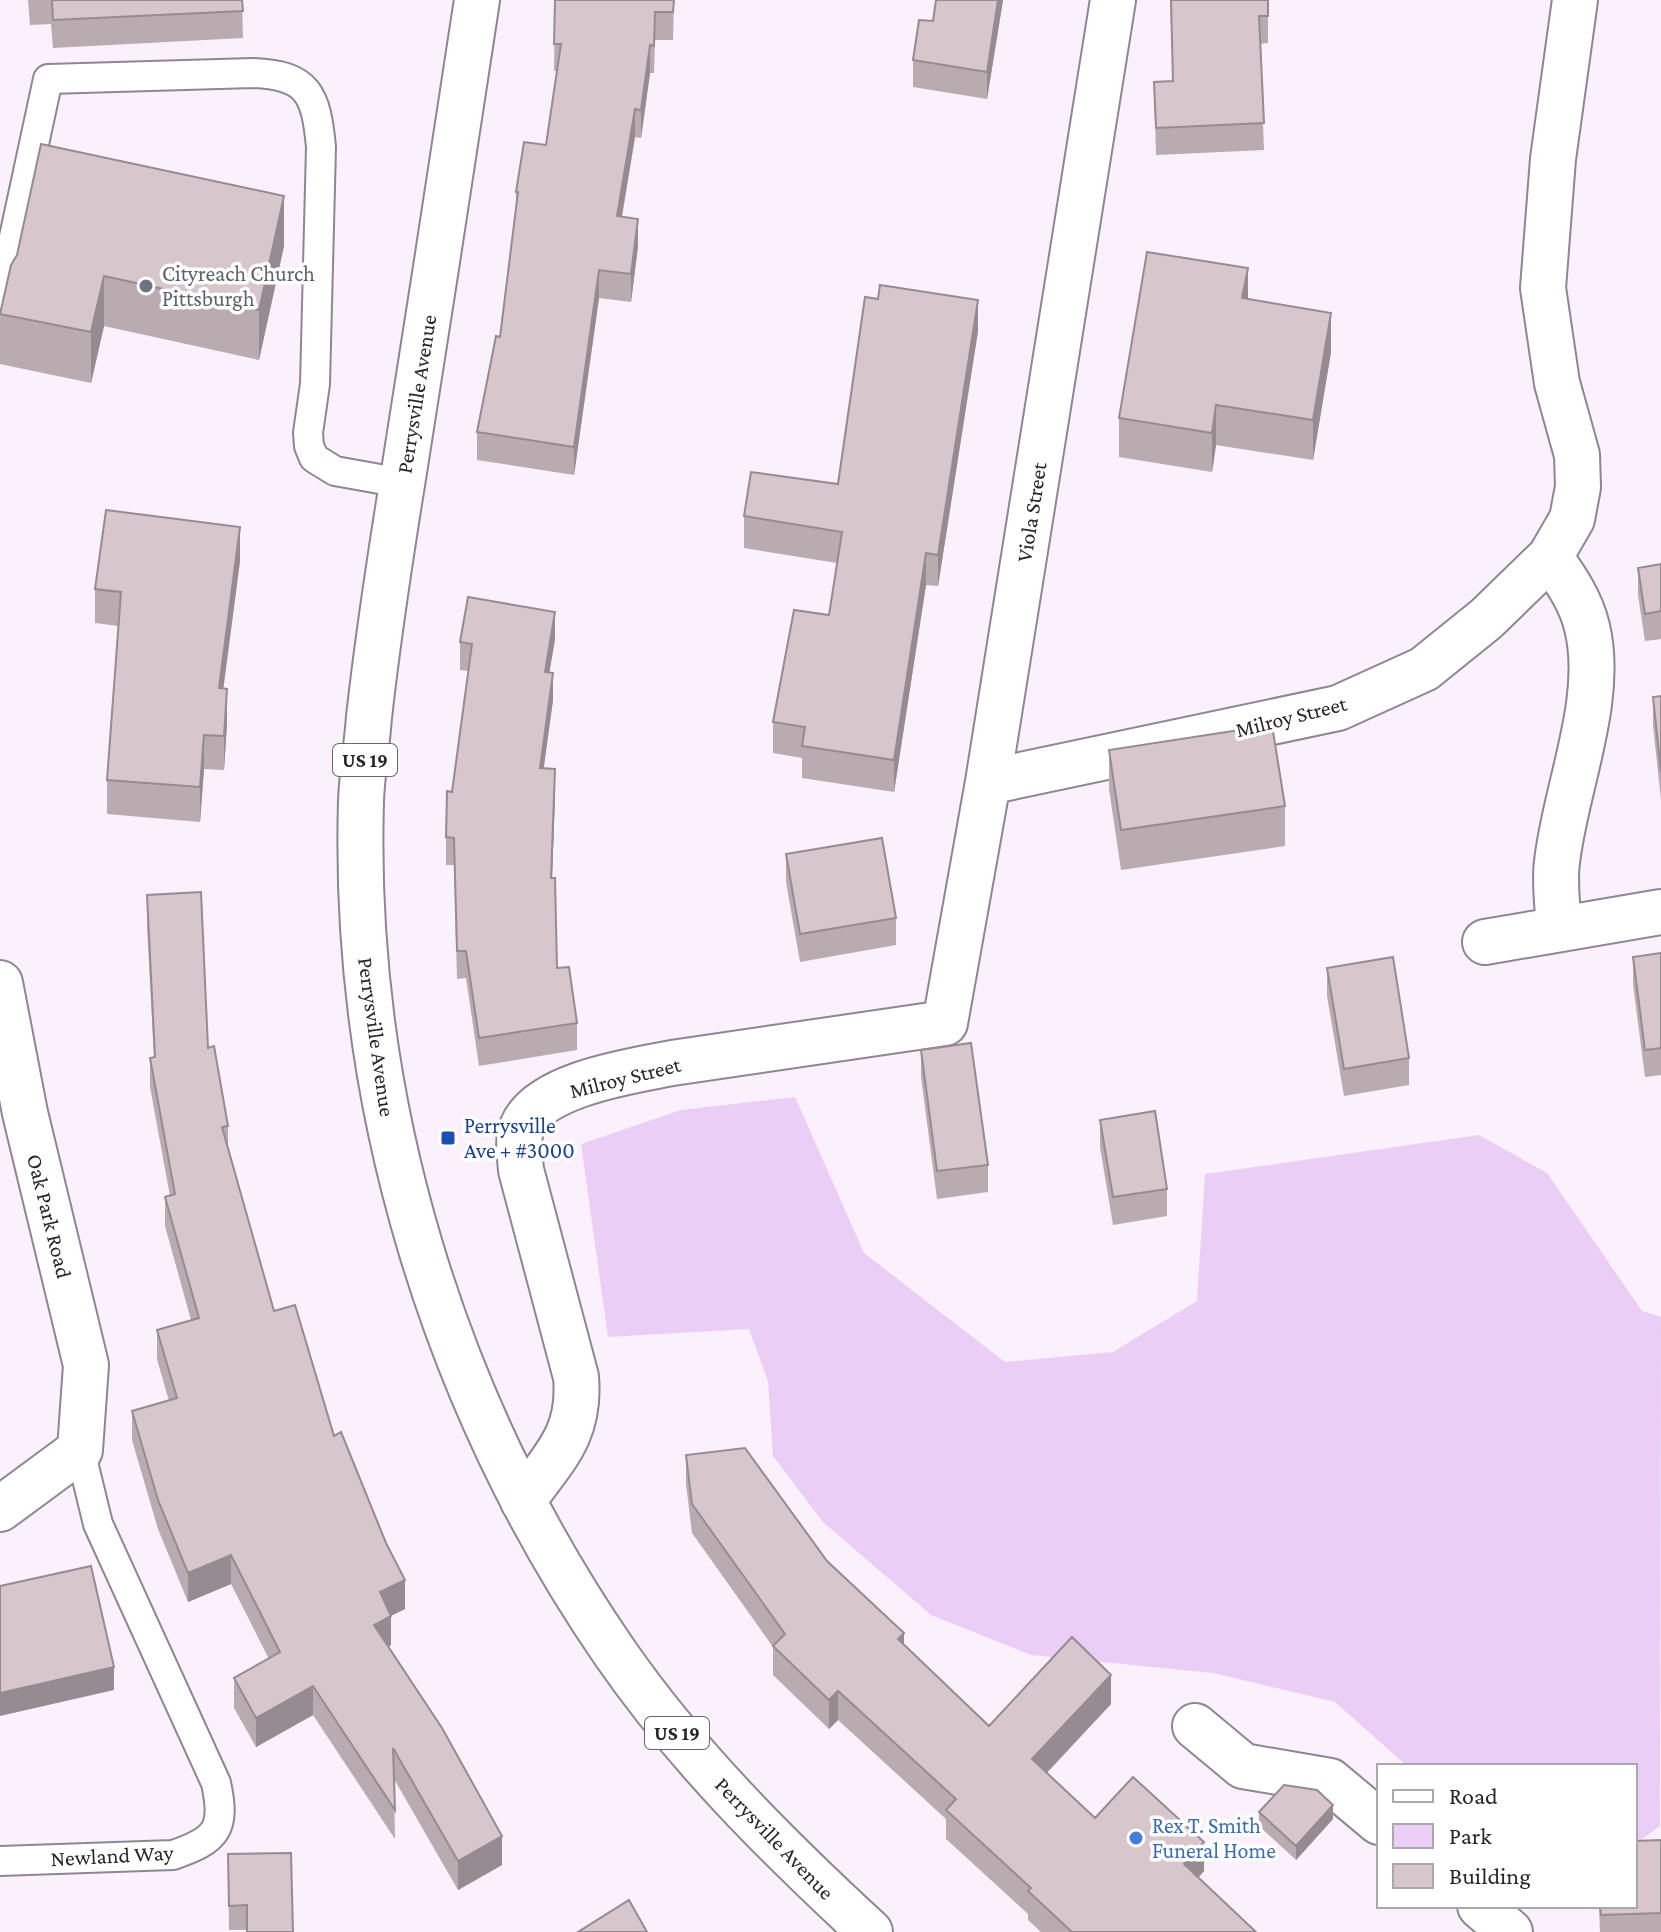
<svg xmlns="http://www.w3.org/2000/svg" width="1661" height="1932" viewBox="0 0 1661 1932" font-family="'Crimson Pro',serif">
	<rect width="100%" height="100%" fill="#faf1fd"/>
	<path fill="#eacef6" d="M 795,1097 L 864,1253 L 1005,1362 L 1113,1352 L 1197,1301 L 1205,1174 L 1479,1135 L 1547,1173 L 1642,1311 L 1661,1317 L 1660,1826 L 1635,1844 L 1635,1766 L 1407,1766 L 1335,1702 L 1213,1673 L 1031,1655 L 931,1615 L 823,1522 L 773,1456 L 768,1381 L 749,1329 L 608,1337 L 581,1144 L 681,1110 Z"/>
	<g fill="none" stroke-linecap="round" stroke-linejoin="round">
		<defs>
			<path id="lane" d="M 0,302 L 48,79 L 253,73 C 309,75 316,95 321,147 L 315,384 L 308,433 L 309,446 L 314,458 L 335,471 L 402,483
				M 0,1861 L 173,1855 C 217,1840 226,1829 216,1783 L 98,1524 L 80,1450"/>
			<path id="street" d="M 1550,557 C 1565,578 1581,601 1587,627 C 1605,700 1565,789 1557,862 C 1554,883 1558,908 1559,929
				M 988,782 L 1338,708 L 1424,669 L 1486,619 L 1550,557 L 1572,519 L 1578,487 L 1577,455 L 1557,383 L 1543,288 L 1553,159 L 1575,0
				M 1485,942 L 1661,912
				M 0,983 L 25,1113 L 86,1365 L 80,1450 L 0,1509
				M 523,1501 C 554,1457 581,1435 576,1377 L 521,1170 C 520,1156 517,1140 522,1127 C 539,1084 632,1071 672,1063 L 945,1023 L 988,782 L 1113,0
				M 1195,1726 L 1243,1766 L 1330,1781 L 1379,1822
				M 1480,1906 L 1510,1932"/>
			<path id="primary" d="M 477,0 C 452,159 429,319 403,478 C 390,558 378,637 369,717 C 367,745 362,773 361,801 C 352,1103 444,1405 615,1653 C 687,1757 778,1847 870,1932"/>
		</defs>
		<use href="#lane" stroke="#8e8692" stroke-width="32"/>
		<use href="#street" stroke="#8e8692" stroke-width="48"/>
		<use href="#primary" stroke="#8e8692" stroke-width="48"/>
		<use href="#lane" stroke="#fff" stroke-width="28"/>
		<use href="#street" stroke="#fff" stroke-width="44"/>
		<use href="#primary" stroke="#fff" stroke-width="44"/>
	</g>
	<path fill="#b9abb0" d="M 28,0 L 242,0 L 243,38 L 53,48 L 51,24 L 30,25 Z
		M 555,0 L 674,0 L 673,40 L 655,40 L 654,73 L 650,73 L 641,138 L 635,137 L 622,217 L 638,246 L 631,302 L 599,298 L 574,475 L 477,460 L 477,432 L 500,337 L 516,215 L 516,192 L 546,145 L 557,71 L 554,71 Z
		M 1003,0 L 987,99 L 913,87 L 913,60 L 933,21 Z
		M 1170,0 L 1268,0 L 1268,43 L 1260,44 L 1264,150 L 1156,155 L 1154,82 L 1173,81 Z
		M 284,246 L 259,360 L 104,326 L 91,383 L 0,364 L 0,313 L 11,265 Z
		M 1248,299 L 1331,352 L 1313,460 L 1216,445 L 1212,472 L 1119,457 L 1119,418 Z
		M 978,331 L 938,586 L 926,585 L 894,792 L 802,778 L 802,758 L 773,753 L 773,722 L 829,615 L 837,563 L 744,548 L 744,516 L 838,484 Z
		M 240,561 L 223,688 L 227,723 L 224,770 L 204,769 L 200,822 L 107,814 L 107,780 L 118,626 L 95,623 L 95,589 Z
		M 1661,564 L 1661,639 L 1645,641 L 1638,595 L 1638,568 Z
		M 555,639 L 549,673 L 553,700 L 543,769 L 555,796 L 552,878 L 557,968 L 577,1023 L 577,1050 L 479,1066 L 466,978 L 457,979 L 454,865 L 446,865 L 446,837 L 468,671 L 460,670 L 460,642 Z
		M 1661,696 L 1661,800 L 1653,725 L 1653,697 Z
		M 1109,750 L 1285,806 L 1285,846 L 1121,870 L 1109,789 Z
		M 786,854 L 896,918 L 896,945 L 800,962 L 786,882 Z
		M 147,895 L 208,1048 L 228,1126 L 228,1150 L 274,1311 L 334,1436 L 405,1609 L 391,1616 L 391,1645 L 388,1647 L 502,1865 L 458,1890 L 394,1779 L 395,1839 L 313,1715 L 256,1747 L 234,1708 L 234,1678 L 269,1659 L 231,1584 L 188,1602 L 158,1529 L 132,1440 L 132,1411 L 169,1401 L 157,1359 L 157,1330 L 191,1320 L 165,1226 L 165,1197 L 170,1196 L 150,1087 L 150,1058 L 154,1058 L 147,924 Z
		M 1661,953 L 1661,1075 L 1645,1077 L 1633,984 L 1633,957 Z
		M 1327,968 L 1409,1058 L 1409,1085 L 1344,1096 L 1327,996 Z
		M 921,1050 L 988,1165 L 988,1192 L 937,1199 L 921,1077 Z
		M 1100,1120 L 1167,1189 L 1167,1216 L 1113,1225 L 1100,1147 Z
		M 686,1455 L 827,1561 L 904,1645 L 989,1726 L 1111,1704 L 1047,1773 L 1095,1818 L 1204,1871 L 1198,1878 L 1256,1932 L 1041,1932 L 1028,1920 L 1028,1914 L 946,1839 L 946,1819 L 838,1720 L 829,1729 L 773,1675 L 773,1647 L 692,1533 L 686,1484 Z
		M 1259,1812 L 1333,1819 L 1296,1860 L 1259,1826 Z
		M 1661,1840 L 1661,1932 L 1600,1932 L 1599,1906 L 1635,1906 Z
		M 228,1854 L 293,1932 L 247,1932 L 247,1930 L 229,1930 Z"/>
	<path fill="#968b90" d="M 998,0 L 1003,0 L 987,99 L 987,72 Z
		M 650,45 L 650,73 L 641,138 L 641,110 Z
		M 635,109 L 635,137 L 617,244 L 617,216 Z
		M 284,196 L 284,246 L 259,360 L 259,310 Z
		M 638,219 L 638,246 L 631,302 L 631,274 Z
		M 1248,268 L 1248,307 L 1242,298 Z
		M 599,270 L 599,298 L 574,475 L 574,447 Z
		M 104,276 L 104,326 L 91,383 L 91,332 Z
		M 978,300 L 978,331 L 938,586 L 938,555 Z
		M 1331,313 L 1331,352 L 1313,460 L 1313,420 Z
		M 1216,405 L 1216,445 L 1212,472 L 1212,433 Z
		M 240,527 L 240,561 L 219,722 L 219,688 Z
		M 926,553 L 926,585 L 894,792 L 894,760 Z
		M 555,612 L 555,639 L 545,699 L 545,672 Z
		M 553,673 L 553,700 L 540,796 L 540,768 Z
		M 227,689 L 227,723 L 224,770 L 224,736 Z
		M 204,735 L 204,769 L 200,822 L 200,787 Z
		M 555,769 L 555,796 L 551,905 L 551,878 Z
		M 231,1555 L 231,1584 L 188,1602 L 188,1573 Z
		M 405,1580 L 405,1609 L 380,1621 L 380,1592 Z
		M 391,1616 L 391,1645 L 374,1654 L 374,1625 Z
		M 904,1633 L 904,1662 L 898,1639 Z
		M 114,1667 L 114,1690 L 0,1716 L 0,1693 Z
		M 1111,1675 L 1111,1704 L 1032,1788 L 1032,1759 Z
		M 313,1686 L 313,1715 L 256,1747 L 256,1718 Z
		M 838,1691 L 838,1720 L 829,1729 L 829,1700 Z
		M 1333,1805 L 1333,1819 L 1296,1860 L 1296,1846 Z
		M 502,1836 L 502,1865 L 458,1890 L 458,1861 Z
		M 1204,1842 L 1204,1871 L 1184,1893 L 1184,1864 Z"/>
	<path fill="#d7c7cd" stroke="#968b90" stroke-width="2" d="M 52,0 L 242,0 L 243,11 L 53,20 Z
		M 555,0 L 674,0 L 673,12 L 655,12 L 654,46 L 650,45 L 641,110 L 635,109 L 617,216 L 638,219 L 631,274 L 599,270 L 574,447 L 477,432 L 496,336 L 500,337 L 518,192 L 516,192 L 524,142 L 546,145 L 561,44 L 554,44 Z
		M 936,0 L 998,0 L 987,72 L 913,60 L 919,20 L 933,21 Z
		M 1171,0 L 1268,0 L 1268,16 L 1259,16 L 1264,123 L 1156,128 L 1154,82 L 1173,81 Z
		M 41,144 L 284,196 L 259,310 L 104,276 L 91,332 L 0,314 L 11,265 L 17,255 Z
		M 1147,252 L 1248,268 L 1242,298 L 1331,313 L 1313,420 L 1216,405 L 1212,433 L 1119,418 Z
		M 880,285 L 978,300 L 938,555 L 926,553 L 894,760 L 802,746 L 805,727 L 773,722 L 794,610 L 829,615 L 842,532 L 744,516 L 751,472 L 838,484 L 865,297 L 878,299 Z
		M 106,510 L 240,527 L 219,688 L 227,689 L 224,736 L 204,735 L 200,787 L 107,780 L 121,592 L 95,589 Z
		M 1661,564 L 1661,611 L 1645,614 L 1638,568 Z
		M 468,597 L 555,612 L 545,672 L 553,673 L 540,768 L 555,769 L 551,878 L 555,878 L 557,968 L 569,967 L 577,1023 L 479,1038 L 466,951 L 457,951 L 454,838 L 446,837 L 447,791 L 452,792 L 472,644 L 460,642 Z
		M 1661,696 L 1661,772 L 1653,697 Z
		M 1272,725 L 1285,806 L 1121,830 L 1109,750 Z
		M 882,838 L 896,918 L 800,934 L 786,854 Z
		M 201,892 L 208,1048 L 214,1046 L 228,1126 L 222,1127 L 274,1311 L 295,1305 L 334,1436 L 341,1432 L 386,1543 L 405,1580 L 380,1592 L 391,1616 L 374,1625 L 442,1728 L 502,1836 L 458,1861 L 393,1748 L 395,1810 L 313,1686 L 256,1718 L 234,1678 L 280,1652 L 231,1555 L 188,1573 L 158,1500 L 132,1411 L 177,1398 L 157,1330 L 199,1318 L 165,1197 L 175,1194 L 150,1058 L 155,1057 L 147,895 Z
		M 1661,953 L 1661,1048 L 1645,1050 L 1633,957 Z
		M 1393,957 L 1409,1058 L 1344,1069 L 1327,968 Z
		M 971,1043 L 988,1165 L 937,1171 L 921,1050 Z
		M 1155,1111 L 1167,1189 L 1113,1197 L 1100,1120 Z
		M 745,1448 L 827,1561 L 904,1633 L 898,1639 L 989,1726 L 1072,1637 L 1111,1675 L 1032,1759 L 1095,1818 L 1133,1777 L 1204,1842 L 1184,1864 L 1256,1932 L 1072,1932 L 1028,1891 L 1031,1888 L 946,1810 L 956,1799 L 838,1691 L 829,1700 L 773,1646 L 785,1634 L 692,1504 L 686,1455 Z
		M 91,1566 L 114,1667 L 0,1693 L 0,1586 Z
		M 1284,1785 L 1317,1790 L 1333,1805 L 1296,1846 L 1259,1812 Z
		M 1661,1840 L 1661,1913 L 1601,1915 L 1600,1906 L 1635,1906 L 1635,1841 Z
		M 291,1853 L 293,1932 L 247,1932 L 247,1905 L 229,1906 L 228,1854 Z
		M 629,1900 L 647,1932 L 578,1932 Z"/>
	<circle fill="#6b7280" stroke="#fff" stroke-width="3" cx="146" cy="286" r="8"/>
	<rect fill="#1a4fb4" stroke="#fff" stroke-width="3" x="440" y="1130" width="16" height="16" rx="4"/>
	<circle fill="#3f7fe0" stroke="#fff" stroke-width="3" cx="1136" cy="1838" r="8"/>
	<g text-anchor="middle" stroke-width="7" stroke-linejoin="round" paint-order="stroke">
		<g fill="#fff" stroke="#69676a" stroke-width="2">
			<rect x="333" y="744" width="64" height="32" rx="6"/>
			<rect x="645" y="1717" width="64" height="32" rx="6"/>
		</g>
		<g font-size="20" font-weight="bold" fill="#29262a">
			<text x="365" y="767">US 19</text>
			<text x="677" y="1740">US 19</text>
		</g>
		<g font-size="22" fill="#5b616d" stroke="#fff" text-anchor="start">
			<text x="162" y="281">Cityreach Church<tspan x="162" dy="25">Pittsburgh</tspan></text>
		</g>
		<g font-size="22" fill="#29262a" stroke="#fff">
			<text transform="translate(416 394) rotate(-81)" y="8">Perrysville Avenue</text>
			<text transform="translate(1031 512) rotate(-81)" y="8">Viola Street</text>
			<text transform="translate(1291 716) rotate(-14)" y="8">Milroy Street</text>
			<text transform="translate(377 1037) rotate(82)" y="8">Perrysville Avenue</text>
			<text transform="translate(625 1077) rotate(-14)" y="8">Milroy Street</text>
			<text transform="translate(50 1216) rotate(76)" y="8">Oak Park Road</text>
			<text transform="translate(775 1838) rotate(46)" y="8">Perrysville Avenue</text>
			<text transform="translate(112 1855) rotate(-3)" y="8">Newland Way</text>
		</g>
		<g font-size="22" fill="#164399" stroke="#fff" text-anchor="start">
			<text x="464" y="1133">Perrysville<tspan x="464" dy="25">Ave + #3000</tspan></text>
		</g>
		<g font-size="22" fill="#366cbe" stroke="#fff" text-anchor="start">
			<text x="1152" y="1833">Rex T. Smith<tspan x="1152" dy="25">Funeral Home</tspan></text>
		</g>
	</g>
	<rect x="1377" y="1764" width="260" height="144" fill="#ffffff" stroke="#a9a8aa" stroke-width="2"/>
	<rect x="1393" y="1790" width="40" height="12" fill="#ffffff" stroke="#a9a8aa" stroke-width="2"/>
	<text x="1449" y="1804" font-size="24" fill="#29262a">Road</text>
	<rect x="1393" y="1824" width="40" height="24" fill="#eacef6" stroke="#a9a8aa" stroke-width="2"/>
	<text x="1449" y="1844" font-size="24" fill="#29262a">Park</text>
	<rect x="1393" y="1864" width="40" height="24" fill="#d7c7cd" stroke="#a9a8aa" stroke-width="2"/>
	<text x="1449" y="1884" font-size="24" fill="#29262a">Building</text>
</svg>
